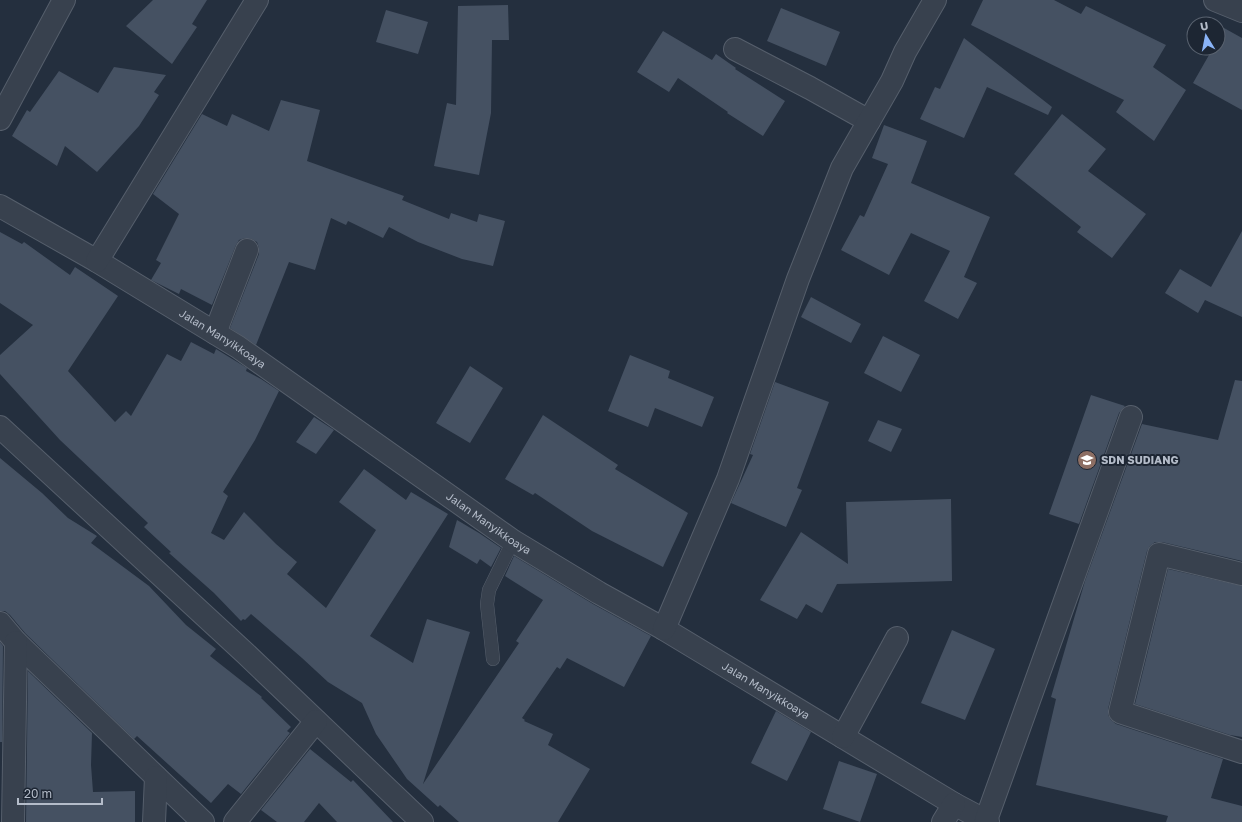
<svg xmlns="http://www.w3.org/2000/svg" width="1242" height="822" viewBox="0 0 1242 822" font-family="'Golos Text',sans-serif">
	<rect width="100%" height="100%" fill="#242f3e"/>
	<path fill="#455162" d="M 153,0 L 207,0 L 192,24 L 197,27 L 172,64 L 126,26 Z
		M 983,0 L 1054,0 L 1081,14 L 1086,6 L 1166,45 L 1153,67 L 1186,90 L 1154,141 L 1116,112 L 1124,100 L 971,25 Z
		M 508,5 L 509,40 L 492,40 L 491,113 L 479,175 L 434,166 L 447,103 L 456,105 L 458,6 Z
		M 781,8 L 840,32 L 826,66 L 767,41 Z
		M 386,10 L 428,22 L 418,54 L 376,42 Z
		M 1224,28 L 1242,38 L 1242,110 L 1193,83 L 1213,48 L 1218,48 L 1218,39 Z
		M 663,31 L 712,60 L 716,54 L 736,68 L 735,69 L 785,101 L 763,136 L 727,113 L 728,112 L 678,78 L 669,92 L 637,72 Z
		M 964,38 L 1052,107 L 1048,115 L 987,87 L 964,138 L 920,119 L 935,87 L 940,89 Z
		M 114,67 L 166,75 L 154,92 L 159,95 L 139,126 L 97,172 L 65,146 L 57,166 L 12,136 L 27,110 L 30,112 L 59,71 L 98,93 Z
		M 281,100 L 320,110 L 307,161 L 404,196 L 402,200 L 449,219 L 451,213 L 477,222 L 479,214 L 505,221 L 493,266 L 462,259 L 418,242 L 389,227 L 383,238 L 348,221 L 346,225 L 331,218 L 315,270 L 289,262 L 256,345 L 230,328 L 259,254 L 259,248 L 257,242 L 252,239 L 245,238 L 239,240 L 236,245 L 212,305 L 181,289 L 179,294 L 151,280 L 161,263 L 156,260 L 179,214 L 153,194 L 202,114 L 227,126 L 232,114 L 269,131 Z
		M 1062,114 L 1106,149 L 1088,171 L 1146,214 L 1112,258 L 1077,232 L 1081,227 L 1014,174 Z
		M 884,125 L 927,141 L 911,183 L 990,217 L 964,277 L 977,283 L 958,319 L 924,301 L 950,251 L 911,233 L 889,275 L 841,250 L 860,215 L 864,217 L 888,164 L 872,158 Z
		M 1242,231 L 1242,317 L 1205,300 L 1198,313 L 1165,293 L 1180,269 L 1211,287 Z
		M 0,232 L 22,244 L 24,242 L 70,275 L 75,267 L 118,296 L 68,371 L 115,422 L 126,411 L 131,416 L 167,354 L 181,361 L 191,342 L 214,354 L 216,349 L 247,368 L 246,371 L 261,379 L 279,391 L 255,440 L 223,492 L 228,496 L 211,533 L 224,540 L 244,512 L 276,544 L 297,562 L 287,574 L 326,608 L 376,530 L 339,502 L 364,469 L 406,500 L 411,492 L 448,514 L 370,636 L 413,663 L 427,619 L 470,632 L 423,784 L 519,643 L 516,641 L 543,600 L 505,576 L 514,556 L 593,604 L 651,636 L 624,687 L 567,658 L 560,669 L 557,667 L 522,718 L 525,720 L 524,721 L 553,734 L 548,745 L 590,769 L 558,822 L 459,822 L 440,805 L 438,807 L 407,779 L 376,734 L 362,703 L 328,682 L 302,658 L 251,614 L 245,620 L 243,619 L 241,621 L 214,593 L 169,553 L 171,552 L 144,527 L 148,523 L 60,440 L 0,374 L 0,355 L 33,325 L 0,303 Z
		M 811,297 L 861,324 L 851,343 L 801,317 Z
		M 883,336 L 920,355 L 901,392 L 864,373 Z
		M 630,355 L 670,371 L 668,378 L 714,397 L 702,427 L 655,408 L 648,427 L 608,411 Z
		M 470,366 L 503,388 L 470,443 L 436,423 Z
		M 1235,380 L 1242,381 L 1242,561 L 1162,542 L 1155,542 L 1150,546 L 1147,551 L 1108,709 L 1108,715 L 1111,720 L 1116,724 L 1223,759 L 1211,798 L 1242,806 L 1242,822 L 1166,822 L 1168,816 L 1036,785 L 1056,699 L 1051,697 L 1085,581 L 1142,424 L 1218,440 Z
		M 775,382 L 829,402 L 797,488 L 802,490 L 786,527 L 731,503 L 753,455 L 750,454 Z
		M 1091,395 L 1125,406 L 1119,413 L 1079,524 L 1049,514 Z
		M 543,415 L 618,465 L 615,469 L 688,513 L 663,567 L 592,531 L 535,493 L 533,495 L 505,479 Z
		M 314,417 L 334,430 L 316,454 L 296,442 Z
		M 878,420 L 902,429 L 891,452 L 868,441 Z
		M 0,458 L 42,493 L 68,518 L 97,536 L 91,543 L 149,586 L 186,625 L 216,649 L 210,656 L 262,697 L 261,698 L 291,727 L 287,731 L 290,733 L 241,794 L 228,784 L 211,803 L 137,736 L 134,739 L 25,633 L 10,615 L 5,611 L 0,611 Z
		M 951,499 L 952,581 L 837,584 L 822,613 L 806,604 L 797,619 L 760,600 L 801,532 L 848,564 L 846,502 Z
		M 457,520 L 479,533 L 501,548 L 491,567 L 480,559 L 477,564 L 449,547 Z
		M 1168,569 L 1242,586 L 1242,737 L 1230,735 L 1135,704 Z
		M 952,630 L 995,649 L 965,720 L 921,703 Z
		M 0,642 L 3,646 L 2,742 L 0,742 Z
		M 28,671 L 92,733 L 91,765 L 93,792 L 135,791 L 135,822 L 26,822 Z
		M 776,711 L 811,732 L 787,781 L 751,763 Z
		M 310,749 L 351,782 L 353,780 L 393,822 L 337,822 L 319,803 L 304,822 L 277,822 L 261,810 Z
		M 839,761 L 877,774 L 860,822 L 823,809 Z"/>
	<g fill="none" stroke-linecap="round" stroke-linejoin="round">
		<defs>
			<path id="service" d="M 493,659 L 487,604 L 489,590 L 513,541"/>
			<g id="minor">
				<path d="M 1215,0 L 1242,11"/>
				<path d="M 735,49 L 810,88 L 869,121"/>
				<path d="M 0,119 L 64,0"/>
				<path id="s1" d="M 0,206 L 97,261 L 238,347 L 513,541 L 599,593 L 664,629 L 954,804 L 988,822"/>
				<path d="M 97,261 L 257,0"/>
				<path d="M 215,333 L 247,250"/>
				<path d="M 0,427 L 245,653 L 422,822"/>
				<path d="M 1242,574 L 1159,554 L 1120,712 L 1242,752"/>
				<path d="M 0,623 L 16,642 L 203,822"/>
				<path d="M 664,629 L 728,479 L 798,279 L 842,168 L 892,81 L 905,52 L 935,0"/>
				<path d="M 843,737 L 897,638"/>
				<path d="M 986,820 L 1131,417"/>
				<path d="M 13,822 L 16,642"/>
				<path d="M 154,822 L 156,777"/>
				<path d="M 235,822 L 316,721"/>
				<path d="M 943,822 L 954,804"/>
			</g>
		</defs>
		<use href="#service" stroke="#565f6c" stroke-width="14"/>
		<use href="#minor" stroke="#565f6c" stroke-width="24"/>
		<use href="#service" stroke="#38414e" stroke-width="13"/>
		<use href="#minor" stroke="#38414e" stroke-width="22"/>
	</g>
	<defs>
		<symbol id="school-disc" viewBox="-11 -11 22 22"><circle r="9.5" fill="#8d6e63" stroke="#1d2633"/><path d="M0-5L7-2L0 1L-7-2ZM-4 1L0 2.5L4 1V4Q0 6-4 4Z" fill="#fff"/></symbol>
	</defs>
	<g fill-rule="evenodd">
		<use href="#school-disc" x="1076" y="449" width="22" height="22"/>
	</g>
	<g text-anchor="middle" stroke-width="4" stroke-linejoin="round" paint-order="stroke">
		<g font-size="11" fill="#b4bcc9" stroke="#1d2633">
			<text dy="4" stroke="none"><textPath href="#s1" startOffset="259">Jalan Manyikkoaya</textPath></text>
			<text dy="4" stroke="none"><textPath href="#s1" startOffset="583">Jalan Manyikkoaya</textPath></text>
			<text dy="4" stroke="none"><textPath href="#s1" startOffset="907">Jalan Manyikkoaya</textPath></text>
		</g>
		<g font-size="11" font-weight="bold" fill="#b4bcc9" stroke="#1d2633" text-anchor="start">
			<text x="1101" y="464">SDN SUDIANG</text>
		</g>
	</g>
	<g transform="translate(1206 36) rotate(350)"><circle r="19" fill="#1d2633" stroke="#59626f"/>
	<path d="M0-3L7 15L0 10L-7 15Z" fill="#8ab4f8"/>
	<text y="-6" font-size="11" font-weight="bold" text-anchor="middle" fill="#b4bcc9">U</text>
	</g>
	<path d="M18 798v6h84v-6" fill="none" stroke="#b4bcc9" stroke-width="2"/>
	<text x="24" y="798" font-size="12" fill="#b4bcc9" stroke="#1d2633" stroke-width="3" paint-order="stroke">20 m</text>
</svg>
